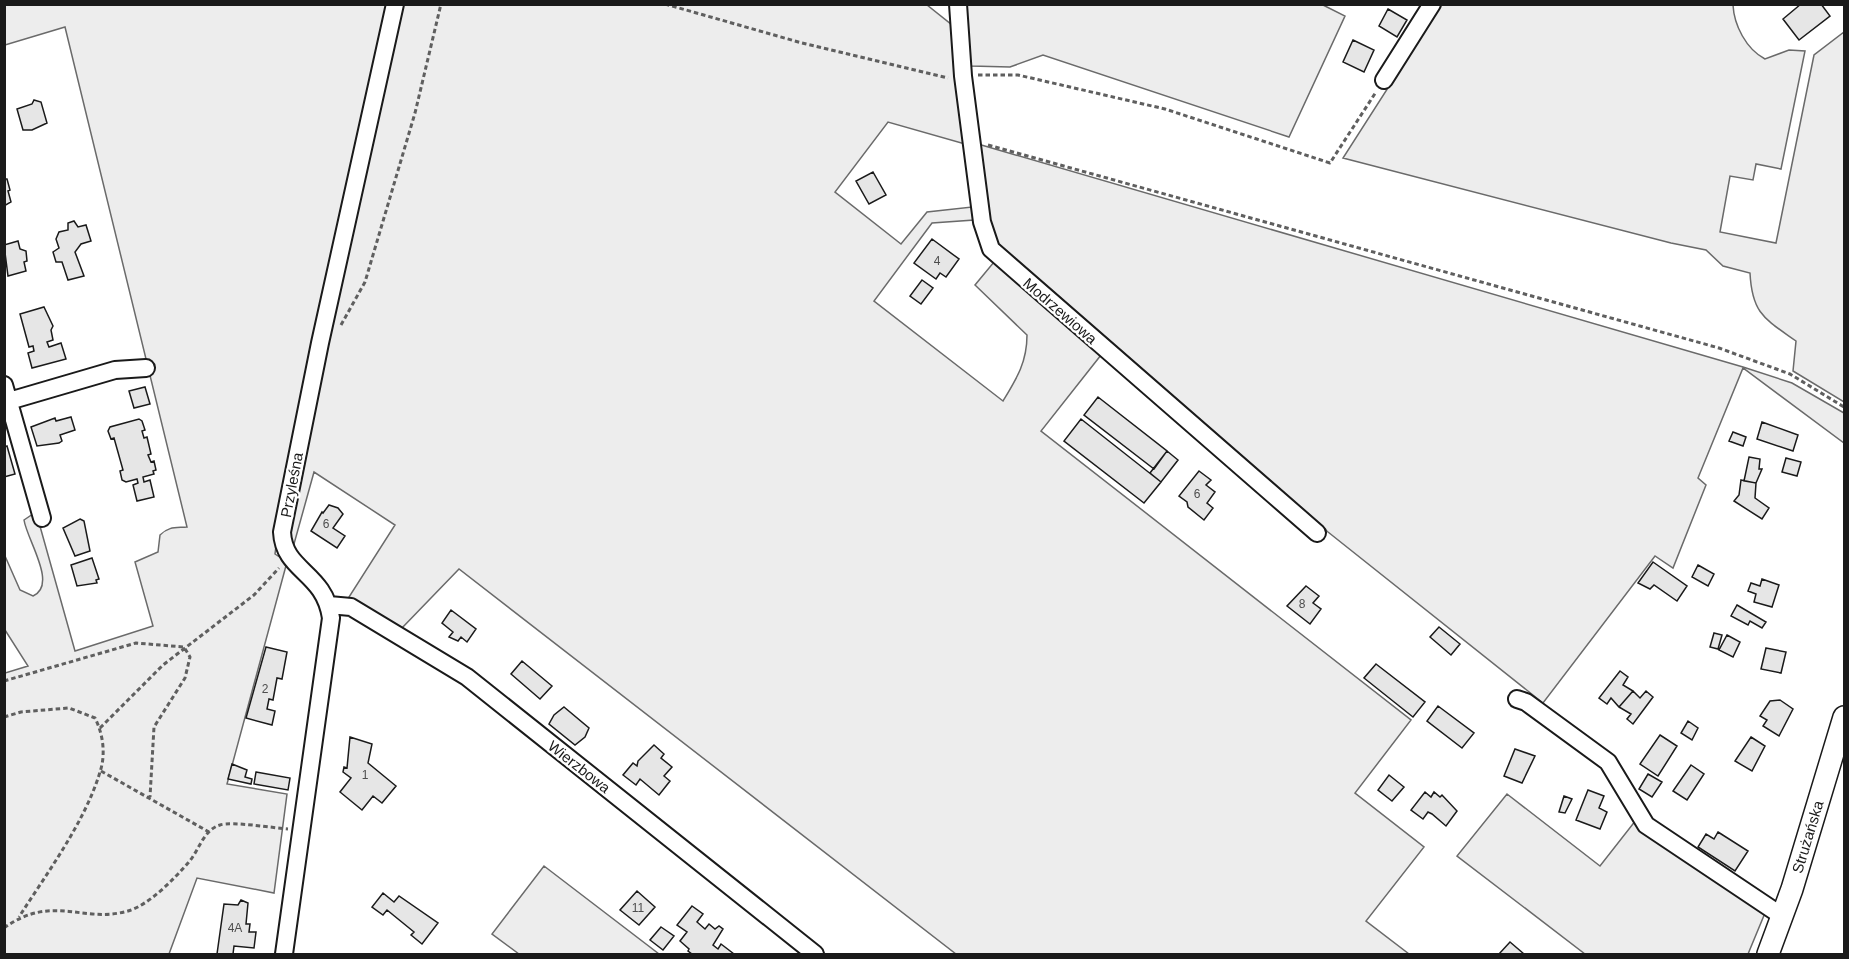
<svg xmlns="http://www.w3.org/2000/svg" width="1849" height="959" viewBox="0 0 1849 959" font-family="Helvetica,sans-serif">
	<rect width="100%" height="100%" fill="#fff"/>
	<path fill="#ededed" stroke="#6a6a6a" stroke-width="1.5" d="M 1321,4 L 1345,16 L 1289,137 L 1043,55 L 1010,67 L 971,66 L 965,5 Z
		M 4,5 L 388,5 L 278,531 L 275,554 L 287,562 L 227,784 L 287,794 L 274,893 L 197,878 L 169,954 L 5,954 L 5,673 L 28,666 L 5,630 L 5,556 L 20,590 L 33,596 C 58,585 27,540 24,520 L 36,512 L 75,651 L 153,626 L 135,562 L 158,552 L 160,535 C 169,526 176,528 187,527 L 65,27 L 5,45 Z
		M 403,5 L 927,5 L 957,29 L 965,144 L 888,122 L 835,192 L 901,244 L 927,212 L 972,207 L 974,220 L 932,223 L 874,301 L 1003,401 C 1017,378 1027,362 1027,335 L 975,285 L 994,262 L 1101,355 L 1041,431 L 1411,720 L 1355,793 L 1424,847 L 1366,921 L 1409,954 L 956,954 L 459,569 L 400,630 L 349,597 L 395,525 L 314,472 L 294,544 L 288,539 L 307,437 Z
		M 1441,5 L 1733,5 C 1734,25 1746,49 1765,59 L 1789,50 L 1805,51 L 1781,169 L 1756,164 L 1753,180 L 1730,176 L 1720,232 L 1776,243 L 1814,55 L 1844,32 L 1844,402 L 1793,371 L 1796,341 C 1765,319 1752,314 1750,273 L 1723,266 L 1706,250 L 1671,243 L 1343,158 Z
		M 978,144 L 1743,367 L 1792,383 L 1844,413 L 1844,443 L 1743,368 L 1698,478 L 1706,485 L 1673,568 L 1655,556 L 1543,703 L 1328,532 L 990,240 Z
		M 1507,794 L 1600,866 L 1636,820 L 1765,913 L 1748,954 L 1585,954 L 1457,856 Z
		M 544,866 L 659,954 L 519,954 L 492,934 Z"/>
	<path fill="#e6e6e6" stroke="#1a1a1a" stroke-width="1.5" d="M 1821,4 L 1830,16 L 1799,40 L 1783,19 L 1801,4 Z
		M 1388,9 L 1407,20 L 1397,37 L 1379,26 Z
		M 1353,40 L 1374,50 L 1364,72 L 1343,62 Z
		M 34,100 L 41,102 L 47,123 L 32,130 L 23,130 L 17,109 L 32,104 Z
		M 873,172 L 886,195 L 869,204 L 856,181 Z
		M 4,179 L 7,179 L 10,190 L 8,191 L 11,202 L 4,206 Z
		M 74,221 L 78,227 L 86,225 L 91,241 L 81,244 L 75,252 L 84,276 L 68,280 L 62,262 L 56,262 L 53,252 L 59,248 L 56,239 L 59,232 L 68,230 L 68,223 Z
		M 932,239 L 959,259 L 946,277 L 940,273 L 936,279 L 914,263 Z
		M 18,241 L 20,249 L 26,251 L 27,261 L 24,262 L 26,271 L 8,276 L 4,245 Z
		M 922,280 L 933,288 L 921,304 L 910,296 Z
		M 44,307 L 53,326 L 51,330 L 53,340 L 47,342 L 49,347 L 61,343 L 66,359 L 32,368 L 28,353 L 34,351 L 33,346 L 29,347 L 20,314 Z
		M 145,387 L 150,404 L 134,408 L 129,391 Z
		M 1098,397 L 1167,451 L 1154,469 L 1084,415 Z
		M 71,417 L 75,430 L 60,435 L 62,441 L 59,443 L 37,446 L 31,427 L 55,418 L 56,421 Z
		M 139,419 L 142,421 L 145,430 L 142,431 L 144,438 L 147,437 L 151,454 L 148,455 L 151,462 L 154,461 L 156,470 L 153,471 L 154,474 L 143,477 L 144,482 L 150,480 L 154,497 L 137,501 L 133,485 L 138,483 L 137,479 L 126,482 L 122,480 L 120,471 L 123,470 L 114,438 L 111,439 L 108,431 L 110,427 Z
		M 1081,419 L 1161,482 L 1144,503 L 1064,441 Z
		M 1762,422 L 1798,435 L 1793,451 L 1757,439 Z
		M 1733,432 L 1746,437 L 1743,446 L 1729,441 Z
		M 7,446 L 15,474 L 4,477 L 4,447 Z
		M 1167,451 L 1178,460 L 1161,482 L 1150,473 Z
		M 1749,457 L 1760,459 L 1759,469 L 1762,469 L 1756,483 L 1744,481 Z
		M 1786,458 L 1801,462 L 1797,476 L 1782,472 Z
		M 1199,471 L 1211,480 L 1206,485 L 1215,492 L 1207,503 L 1213,508 L 1204,520 L 1188,507 L 1187,502 L 1179,496 Z
		M 1741,480 L 1756,483 L 1755,498 L 1769,508 L 1762,519 L 1734,501 L 1739,495 Z
		M 329,505 L 338,508 L 343,514 L 333,528 L 345,536 L 337,548 L 311,531 L 322,512 L 323,513 Z
		M 80,519 L 84,521 L 90,551 L 75,556 L 63,528 Z
		M 92,558 L 99,579 L 96,580 L 97,583 L 77,586 L 71,565 Z
		M 1653,562 L 1687,586 L 1677,601 L 1654,585 L 1650,589 L 1638,583 Z
		M 1698,565 L 1714,574 L 1708,586 L 1692,577 Z
		M 1762,579 L 1779,585 L 1772,607 L 1754,602 L 1756,594 L 1748,591 L 1751,583 L 1760,586 Z
		M 1306,586 L 1319,596 L 1313,603 L 1321,609 L 1310,624 L 1287,606 Z
		M 1737,605 L 1766,622 L 1762,628 L 1750,621 L 1748,625 L 1731,616 Z
		M 451,610 L 476,629 L 467,642 L 461,637 L 458,641 L 449,637 L 453,632 L 442,623 Z
		M 1439,627 L 1460,644 L 1451,655 L 1430,637 Z
		M 1714,633 L 1722,635 L 1718,649 L 1710,647 Z
		M 1727,635 L 1740,642 L 1733,657 L 1719,650 Z
		M 266,647 L 287,652 L 282,679 L 277,678 L 273,700 L 269,699 L 267,709 L 275,711 L 272,725 L 246,718 Z
		M 1766,648 L 1786,652 L 1781,673 L 1761,669 Z
		M 522,661 L 552,686 L 540,699 L 511,674 Z
		M 1376,664 L 1425,702 L 1413,717 L 1364,678 Z
		M 1620,671 L 1628,677 L 1623,685 L 1633,691 L 1619,707 L 1611,698 L 1607,704 L 1599,698 Z
		M 1633,691 L 1640,698 L 1646,691 L 1653,697 L 1633,724 L 1627,719 L 1631,714 L 1619,707 Z
		M 1780,700 L 1793,709 L 1779,736 L 1763,726 L 1767,720 L 1760,716 L 1770,701 Z
		M 1438,706 L 1474,733 L 1462,748 L 1427,721 Z
		M 564,707 L 589,728 L 585,737 L 575,745 L 549,724 L 554,715 Z
		M 1688,721 L 1698,728 L 1692,740 L 1681,733 Z
		M 1660,735 L 1677,746 L 1658,776 L 1640,764 Z
		M 350,737 L 372,744 L 368,763 L 396,786 L 382,803 L 373,796 L 362,810 L 340,792 L 351,778 L 343,772 L 344,767 L 347,768 Z
		M 1751,737 L 1765,746 L 1752,771 L 1735,761 Z
		M 654,745 L 664,754 L 661,758 L 672,767 L 664,776 L 670,781 L 659,795 L 640,779 L 636,785 L 623,775 L 633,763 L 637,766 L 638,761 Z
		M 1515,749 L 1535,756 L 1522,783 L 1504,776 Z
		M 232,764 L 247,770 L 245,777 L 252,779 L 251,784 L 228,779 Z
		M 1691,765 L 1704,774 L 1687,800 L 1673,791 Z
		M 256,772 L 290,778 L 288,790 L 254,784 Z
		M 1648,774 L 1662,782 L 1652,797 L 1639,789 Z
		M 1389,775 L 1404,787 L 1392,801 L 1378,790 Z
		M 1588,790 L 1604,796 L 1599,808 L 1607,812 L 1600,829 L 1576,820 Z
		M 1425,792 L 1431,797 L 1434,792 L 1440,797 L 1442,795 L 1457,811 L 1446,826 L 1432,814 L 1428,812 L 1423,819 L 1411,810 Z
		M 1564,796 L 1572,799 L 1565,813 L 1559,812 Z
		M 1718,832 L 1748,851 L 1735,871 L 1698,847 L 1706,834 L 1714,839 Z
		M 637,891 L 655,907 L 639,925 L 620,910 Z
		M 383,893 L 394,902 L 399,896 L 438,923 L 422,944 L 411,935 L 414,932 L 387,910 L 383,915 L 372,907 Z
		M 241,900 L 248,903 L 246,924 L 250,924 L 249,932 L 256,932 L 254,948 L 234,946 L 233,954 L 217,954 L 224,904 L 238,905 Z
		M 692,906 L 703,914 L 697,922 L 705,929 L 709,924 L 715,929 L 719,926 L 723,929 L 713,945 L 718,949 L 721,944 L 734,954 L 692,954 L 688,951 L 689,949 L 680,941 L 687,932 L 677,925 Z
		M 661,927 L 674,936 L 663,950 L 650,940 Z
		M 1510,942 L 1524,954 L 1499,954 Z"/>
	<g fill="none" stroke-linecap="round" stroke-linejoin="round">
		<defs>
			<path id="minor" d="M 958,4 L 963,76 L 982,222 L 991,249 L 1317,533
				M 1384,80 L 1432,4
				M 4,385 L 42,518
				M 9,401 L 115,370 L 146,368
				M 329,605 L 351,607 L 467,677 L 815,954
				M 1517,699 L 1526,702 L 1608,762 L 1646,825 L 1782,916
				M 284,954 L 331,618 C 324,571 284,572 282,532 L 320,343 L 395,4"/>
			<path id="major" d="M 1768,954 L 1792,889 L 1844,717"/>
		</defs>
		<use href="#minor" stroke="#1a1a1a" stroke-width="20"/>
		<use href="#major" stroke="#1a1a1a" stroke-width="24"/>
		<path stroke="#5f5f5f" stroke-width="3" stroke-dasharray="4.5 3" stroke-linecap="butt" d="M 665,4 L 802,43 L 948,78
			M 978,75 L 1018,75 L 1165,109 L 1330,163 L 1376,92
			M 988,145 L 1719,348 L 1790,374 L 1844,407
			M 341,325 L 365,282 L 415,113 L 441,4
			M 4,681 L 136,643 L 184,647 L 190,657 L 185,678 L 154,727 L 150,797
			M 4,717 L 21,712 L 69,708 L 95,718 C 103,734 106,754 100,772 C 85,822 47,873 19,917
			M 100,728 L 163,665 L 254,595 L 279,568
			M 101,771 L 209,832
			M 4,928 C 53,893 82,924 128,911 C 149,905 174,879 188,863 C 199,851 203,830 220,825 C 231,821 274,828 288,829"/>
		<use href="#minor" stroke="#fff" stroke-width="16"/>
		<use href="#major" stroke="#fff" stroke-width="21"/>
	</g>
	<g text-anchor="middle" stroke-width="4.5" stroke-linejoin="round" paint-order="stroke">
		<g font-size="12" fill="#4d4d4d">
			<text x="937" y="265">4</text>
			<text x="1197" y="498">6</text>
			<text x="326" y="528">6</text>
			<text x="1302" y="608">8</text>
			<text x="265" y="693">2</text>
			<text x="365" y="779">1</text>
			<text x="638" y="912">11</text>
			<text x="235" y="932">4A</text>
		</g>
		<g font-size="15" fill="#1a1a1a" stroke="#fff">
			<text transform="translate(1060 311) rotate(41)" y="5">Modrzewiowa</text>
			<text transform="translate(292 485) rotate(-79)" y="5">Przyleśna</text>
			<text transform="translate(579 767) rotate(38)" y="5">Wierzbowa</text>
			<text transform="translate(1808 837) rotate(-73)" y="5">Strużańska</text>
		</g>
	</g>
	<rect width="1849" height="959" fill="none" stroke="#1a1a1a" stroke-width="12"/>
</svg>
